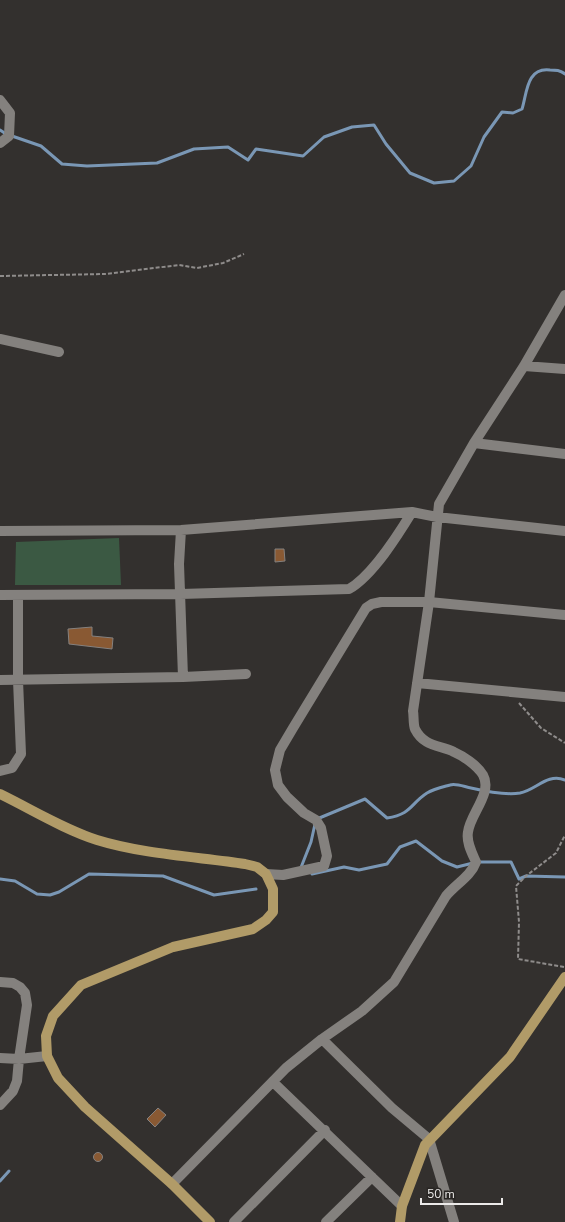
<svg xmlns="http://www.w3.org/2000/svg" width="565" height="1222" viewBox="0 0 565 1222" font-family="'Nunito Sans',sans-serif">
	<rect width="100%" height="100%" fill="#33302e"/>
	<path fill="#3b5943" d="M 119,538 L 121,585 L 15,585 L 16,542 Z"/>
	<g fill="none" stroke-linecap="round" stroke-linejoin="round">
		<path stroke="#7a97b5" stroke-width="3" d="M 0,130 L 6,134
			M 12,136 L 41,146 L 62,164 L 87,166 L 157,163 L 194,149 L 228,147 L 248,160 L 256,149 L 303,156 L 324,137 L 352,127 L 374,125 L 386,144 L 410,173 L 434,183 L 454,181 L 471,166 L 484,137 L 502,112 L 513,113 L 522,109 C 527,94 526,67 550,70 C 556,70 560,70 565,74
			M 317,819 L 365,799 L 387,818 C 412,814 410,804 427,793 C 434,789 443,787 450,785 C 456,783 465,787 471,788 C 484,791 507,795 520,793 C 536,790 547,773 565,780
			M 478,862 L 511,862 L 519,879 L 526,876 L 565,877
			M 300,870 L 311,842 L 315,824
			M 312,874 L 344,867 L 359,870 L 387,864 L 400,847 L 416,841 L 442,861 L 457,867 L 473,863
			M 0,879 L 15,881 L 37,894 L 50,895 L 59,892 L 89,874 L 163,876 L 214,895 L 256,889
			M 0,1181 L 9,1171"/>
	</g>
	<path fill="#895933" stroke="#85817f" d="M 275,549 L 284,549 L 285,561 L 275,562 Z
		M 92,627 L 92,636 L 113,638 L 112,649 L 69,644 L 68,629 Z
		M 158,1108 L 166,1115 L 155,1127 L 147,1119 Z
		M93.5 1157a4.5 4.5 0 1 1 9 0a4.5 4.5 0 1 1-9 0Z"/>
	<g fill="none" stroke-linecap="round" stroke-linejoin="round">
		<path stroke="#8f8c8b" stroke-width="2" stroke-dasharray="4 2" stroke-linecap="butt" d="M 0,276 L 105,274 L 179,265 L 197,268 L 223,263 L 244,254
			M 519,703 L 541,728 L 565,743
			M 564,967 L 518,959 L 519,922 L 516,886 L 526,876 L 556,853 L 565,835"/>
		<path stroke="#84817e" stroke-width="10" d="M 0,100 L 10,113 L 9,136 L 0,143
			M 0,339 L 59,352
			M 524,366 L 565,369
			M 474,443 L 565,454
			M 181,530 L 179,564 L 183,677
			M 0,531 L 181,530 L 412,512 L 437,517 L 565,531
			M 0,595 L 181,594 L 349,589 C 373,575 398,535 412,512
			M 0,680 L 183,677 L 246,674
			M 417,683 L 565,697
			M 0,771 L 12,768 L 21,754 L 18,680 L 18,595
			M 266,874 L 283,875 L 324,866 L 327,856 L 321,828 L 316,820 L 304,813 L 287,797 L 278,785 L 275,770 L 280,750 L 293,728 L 366,608 L 372,604 L 381,602 L 429,602 L 565,615
			M 0,982 L 13,983 L 20,987 L 25,993 L 27,1005 L 19,1059 L 17,1081 L 13,1091 L 0,1105
			M 322,1039 L 392,1108 L 429,1139 L 454,1222
			M 0,1058 L 19,1059 L 47,1056
			M 273,1082 L 402,1206
			M 172,1184 L 286,1068 L 322,1039 L 362,1011 L 394,982 L 446,896 C 456,884 471,876 476,862 C 472,853 466,842 468,832 C 470,814 493,793 483,775 C 477,765 463,756 454,752 C 440,745 424,747 415,729 C 413,724 414,716 413,711 L 429,602 L 439,504 L 474,443 L 524,366 L 565,295
			M 234,1222 L 325,1130
			M 326,1222 L 372,1177"/>
		<path stroke="#b19b68" stroke-width="10" d="M 0,794 C 31,809 63,829 97,840 C 142,854 198,857 245,864 L 257,867 L 266,874 L 273,889 L 273,912 L 266,920 L 253,929 L 173,947 L 81,985 L 53,1016 L 46,1036 L 47,1056 L 58,1078 L 85,1107 L 172,1184 L 210,1222
			M 400,1222 L 402,1206 L 425,1145 L 510,1057 L 565,977"/>
	</g>
	<path d="M421 1198v6h81v-6" fill="none" stroke="#eceae9" stroke-width="2"/>
	<text x="427" y="1198" font-size="12" fill="#eceae9" stroke="#292624" stroke-width="3" paint-order="stroke">50 m</text>
</svg>
